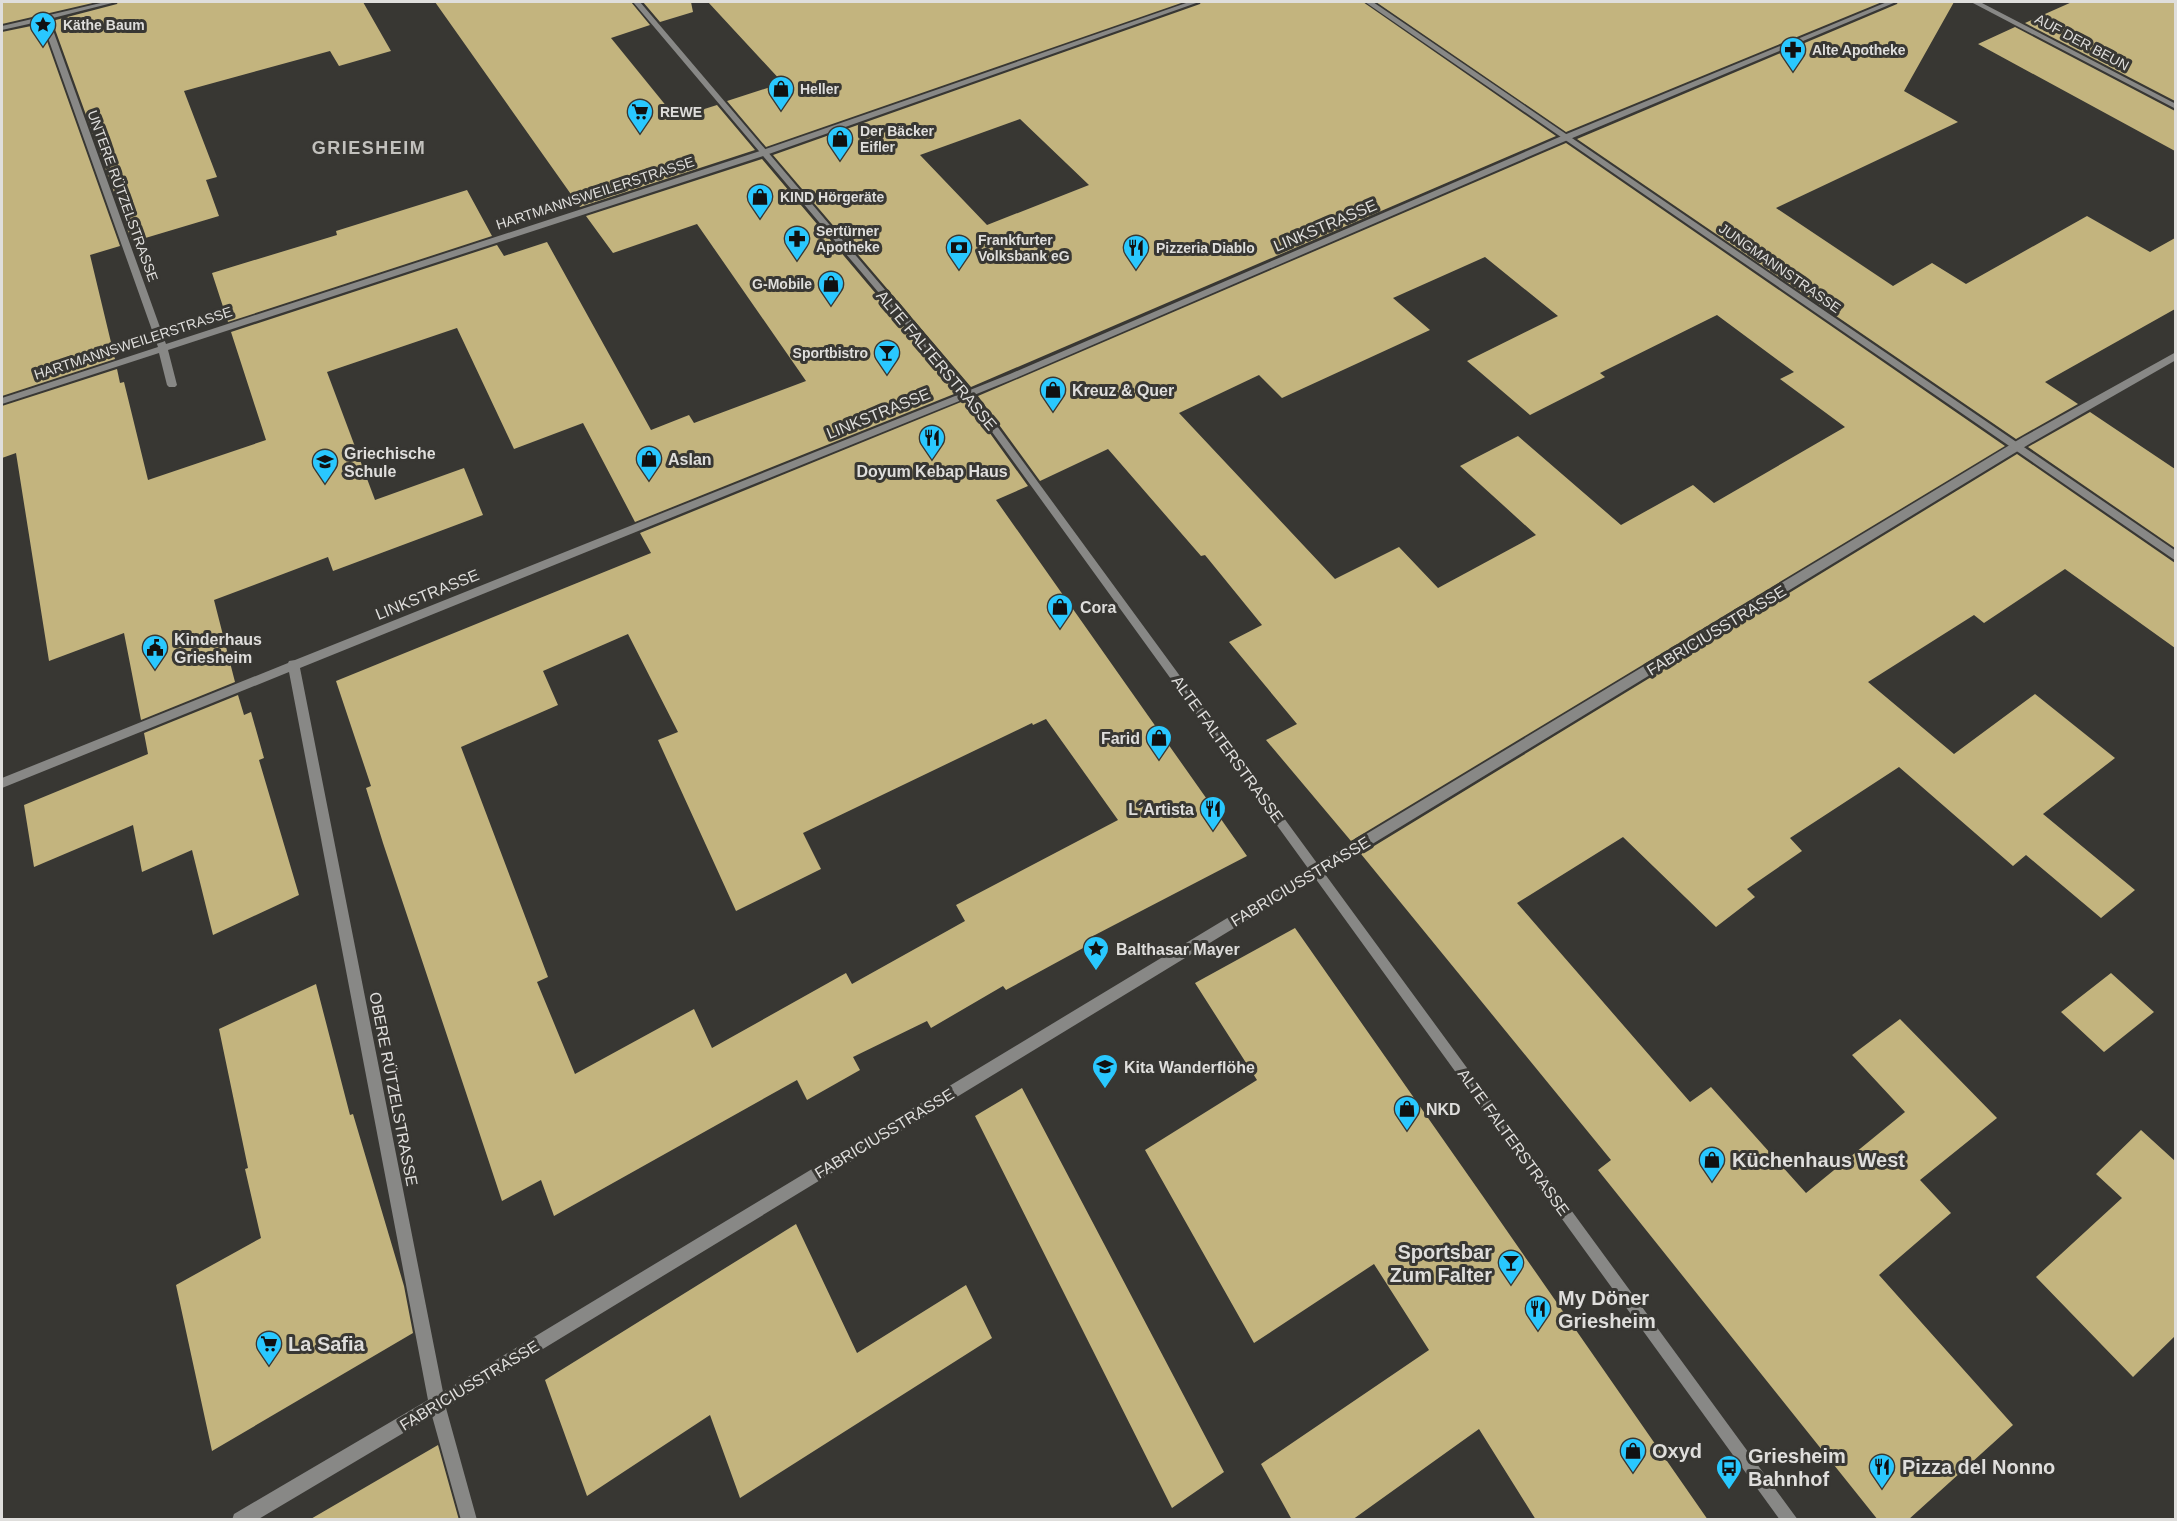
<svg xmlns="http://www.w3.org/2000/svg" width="2177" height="1521" viewBox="0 0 2177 1521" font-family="Arial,sans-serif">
	<rect width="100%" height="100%" fill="#383733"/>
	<path fill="#c3b47e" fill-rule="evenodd" d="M 2,2 L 97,2 L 2,24 Z
		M 118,2 L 363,2 L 391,51 L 339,66 L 330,51 L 184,91 L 217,177 L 206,180 L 219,216 L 132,242 L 52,21 L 117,4 Z
		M 435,2 L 631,2 L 650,25 L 611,38 L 676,118 L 717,105 L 755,150 L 580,207 Z
		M 643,2 L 691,2 L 693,12 L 660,22 Z
		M 708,2 L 1184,2 L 766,147 L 727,101 L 783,83 Z
		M 1201,2 L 1363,2 L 1556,136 L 971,387 L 773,155 L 1200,4 ZM 1020,119 L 1089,185 L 987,225 L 920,155 Z
		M 1376,2 L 1882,2 L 1566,132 Z
		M 1898,2 L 1954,2 L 1904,91 L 1958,122 L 1776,208 L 1893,286 L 1932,263 L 1966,284 L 2087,216 L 2150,252 L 2175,238 L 2175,309 L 2045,382 L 2078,404 L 2016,439 L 1577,139 L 1897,4 Z
		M 2072,2 L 2175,2 L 2175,101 L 2025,23 Z
		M 41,24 L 120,246 L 90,255 L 115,359 L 2,396 L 2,32 Z
		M 2015,27 L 2175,111 L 2175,151 L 1978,44 Z
		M 1566,143 L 2005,446 L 1351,841 L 1266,740 L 1297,724 L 1229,642 L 1262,625 L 1205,555 L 1201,556 L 1108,449 L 1040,481 L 978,396 ZM 1485,257 L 1558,316 L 1467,361 L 1530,415 L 1605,377 L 1600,373 L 1717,315 L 1794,372 L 1780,379 L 1845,427 L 1714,503 L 1693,485 L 1621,525 L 1518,436 L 1460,466 L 1536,535 L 1438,588 L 1399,547 L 1335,579 L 1179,413 L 1259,375 L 1282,398 L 1430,330 L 1393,298 Z
		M 762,159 L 959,392 L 635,522 L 583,423 L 514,449 L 457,328 L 327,372 L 375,500 L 464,468 L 483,515 L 333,571 L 328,557 L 214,600 L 235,682 L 141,720 L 124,633 L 49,661 L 16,453 L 2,458 L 2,406 L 117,369 L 120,383 L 124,382 L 148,480 L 266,440 L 231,332 L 497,245 L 504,256 L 547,242 L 651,430 L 689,415 L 694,423 L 806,381 L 697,224 L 613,253 L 586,216 Z
		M 467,190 L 492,236 L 228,322 L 212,273 L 337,235 L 336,231 Z
		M 966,400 L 1028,486 L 996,500 L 1247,856 L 1093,936 L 1096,941 L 1006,990 L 1003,986 L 931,1028 L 927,1021 L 853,1057 L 860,1070 L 807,1100 L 797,1080 L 554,1216 L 541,1180 L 502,1201 L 383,843 L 366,788 L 371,786 L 336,681 L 651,553 L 640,533 ZM 628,634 L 678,732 L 658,740 L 736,911 L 821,869 L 803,833 L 1032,723 L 1033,725 L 1046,719 L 1118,820 L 956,905 L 965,921 L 852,984 L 846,973 L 712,1048 L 694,1009 L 575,1074 L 537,982 L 548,977 L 461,747 L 558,705 L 543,671 Z
		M 2090,412 L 2175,469 L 2175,548 L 2028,447 Z
		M 2017,454 L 2175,563 L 2175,648 L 2065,569 L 1984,623 L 1974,615 L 1868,682 L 1954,754 L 2035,694 L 2115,758 L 2043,814 L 2135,890 L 2101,918 L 2026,855 L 2013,866 L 1899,767 L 1790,838 L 1802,851 L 1747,889 L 1755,897 L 1716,927 L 1623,837 L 1517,903 L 1690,1102 L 1711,1087 L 1806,1193 L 1905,1112 L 1852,1055 L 1900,1019 L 1997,1118 L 1920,1180 L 1951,1213 L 1879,1275 L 2013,1425 L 1908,1520 L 1878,1520 L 1598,1170 L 1611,1160 L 1361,854 Z
		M 238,695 L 244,715 L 251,712 L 264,758 L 259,760 L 299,895 L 213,935 L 192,850 L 142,872 L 133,825 L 34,867 L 24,805 L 148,754 L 144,733 Z
		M 1295,928 L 1482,1195 L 1708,1520 L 1536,1520 L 1479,1429 L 1352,1520 L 1292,1520 L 1261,1464 L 1429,1350 L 1374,1264 L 1254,1343 L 1145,1150 L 1257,1080 L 1195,983 Z
		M 2111,973 L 2154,1012 L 2104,1052 L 2061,1012 Z
		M 316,984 L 350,1115 L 353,1114 L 404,1286 L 413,1333 L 212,1451 L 176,1285 L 261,1238 L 245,1169 L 248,1168 L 219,1029 Z
		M 1022,1088 L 1224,1472 L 1172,1508 L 975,1116 Z
		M 2141,1130 L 2175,1161 L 2175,1336 L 2133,1377 L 2036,1277 L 2122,1198 L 2096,1174 Z
		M 796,1224 L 857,1353 L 966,1285 L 992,1338 L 740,1498 L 710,1415 L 587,1496 L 545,1380 Z
		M 438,1445 L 459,1520 L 309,1520 Z"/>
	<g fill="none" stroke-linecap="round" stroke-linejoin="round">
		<path fill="#888886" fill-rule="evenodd" d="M 105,2 L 116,2 L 49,19 L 166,344 L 760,151 L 1189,2 L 1199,2 L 766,155 L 168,350 L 177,385 L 175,387 L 169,387 L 167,385 L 159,353 L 2,404 L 2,398 L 158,347 L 42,21 L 2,30 L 2,26 Z
			M 1887,2 L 1896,2 L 1570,139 L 1016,378 L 300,668 L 443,1392 L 2023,437 L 2176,352 L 2176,360 L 2031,443 L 446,1408 L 477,1520 L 461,1520 L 432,1416 L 257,1520 L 232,1520 L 234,1514 L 428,1400 L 289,672 L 2,788 L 2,778 L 288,663 L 289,661 L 295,660 L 1010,374 L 1564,135 Z
			M 1971,2 L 1980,2 L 2176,104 L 2176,109 Z"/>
		<path fill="#888886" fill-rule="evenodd" d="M 633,2 L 640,2 L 972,392 L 1798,1520 L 1780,1520 L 966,396 Z
			M 1365,2 L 1373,2 L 2176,551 L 2176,561 Z"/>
	</g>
	<defs>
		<symbol id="sight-pin" viewBox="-11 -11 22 30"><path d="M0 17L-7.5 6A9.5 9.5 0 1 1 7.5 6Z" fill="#29c8ff" stroke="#383733"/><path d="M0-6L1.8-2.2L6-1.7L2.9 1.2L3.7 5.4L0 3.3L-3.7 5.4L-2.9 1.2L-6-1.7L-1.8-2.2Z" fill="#111"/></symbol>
		<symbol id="pharmacy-pin" viewBox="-11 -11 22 30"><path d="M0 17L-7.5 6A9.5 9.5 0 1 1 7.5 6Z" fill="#29c8ff" stroke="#383733"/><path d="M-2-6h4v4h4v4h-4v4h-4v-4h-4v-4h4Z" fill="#111"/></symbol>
		<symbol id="shop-pin" viewBox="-11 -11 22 30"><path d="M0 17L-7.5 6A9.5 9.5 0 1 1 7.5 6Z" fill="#29c8ff" stroke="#383733"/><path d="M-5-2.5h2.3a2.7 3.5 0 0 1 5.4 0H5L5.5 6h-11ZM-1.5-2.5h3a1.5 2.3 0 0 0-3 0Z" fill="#111"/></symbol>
		<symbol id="supermarket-pin" viewBox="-11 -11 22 30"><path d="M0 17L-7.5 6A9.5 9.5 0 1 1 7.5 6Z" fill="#29c8ff" stroke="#383733"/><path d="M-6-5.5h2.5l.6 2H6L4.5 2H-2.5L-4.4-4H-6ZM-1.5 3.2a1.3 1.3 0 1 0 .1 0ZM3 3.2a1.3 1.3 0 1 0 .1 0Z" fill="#111"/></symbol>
		<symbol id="bank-pin" viewBox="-11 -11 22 30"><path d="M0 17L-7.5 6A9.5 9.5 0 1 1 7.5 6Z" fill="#29c8ff" stroke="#383733"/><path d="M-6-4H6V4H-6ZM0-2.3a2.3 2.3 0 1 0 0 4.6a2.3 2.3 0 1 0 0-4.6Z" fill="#111"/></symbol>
		<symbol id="restaurant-pin" viewBox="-11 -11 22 30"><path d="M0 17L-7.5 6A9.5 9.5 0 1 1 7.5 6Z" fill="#29c8ff" stroke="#383733"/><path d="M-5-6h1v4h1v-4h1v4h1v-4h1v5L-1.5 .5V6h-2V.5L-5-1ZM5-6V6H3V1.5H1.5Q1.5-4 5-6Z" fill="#111"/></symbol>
		<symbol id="bar-pin" viewBox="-11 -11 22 30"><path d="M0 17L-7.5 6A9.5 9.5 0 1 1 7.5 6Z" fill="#29c8ff" stroke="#383733"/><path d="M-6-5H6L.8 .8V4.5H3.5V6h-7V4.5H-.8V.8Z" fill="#111"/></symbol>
		<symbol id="school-pin" viewBox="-11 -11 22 30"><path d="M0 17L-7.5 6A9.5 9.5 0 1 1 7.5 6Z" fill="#29c8ff" stroke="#383733"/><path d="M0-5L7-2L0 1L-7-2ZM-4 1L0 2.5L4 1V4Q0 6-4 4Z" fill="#111"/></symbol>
		<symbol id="civic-pin" viewBox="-11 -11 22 30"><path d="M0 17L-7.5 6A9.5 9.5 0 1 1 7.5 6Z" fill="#29c8ff" stroke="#383733"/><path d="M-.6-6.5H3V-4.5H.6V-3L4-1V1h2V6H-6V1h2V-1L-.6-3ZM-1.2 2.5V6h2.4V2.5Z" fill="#111"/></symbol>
		<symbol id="bus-pin" viewBox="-11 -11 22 30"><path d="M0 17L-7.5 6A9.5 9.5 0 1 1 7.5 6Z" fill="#29c8ff" stroke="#383733"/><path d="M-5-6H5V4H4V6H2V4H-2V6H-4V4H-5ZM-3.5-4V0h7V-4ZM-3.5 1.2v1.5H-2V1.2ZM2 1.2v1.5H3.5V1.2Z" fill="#111"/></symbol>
	</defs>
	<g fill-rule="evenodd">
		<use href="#sight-pin" x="28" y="10" width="30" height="40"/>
		<use href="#pharmacy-pin" x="1778" y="35" width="30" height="40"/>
		<use href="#shop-pin" x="766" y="74" width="30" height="40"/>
		<use href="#supermarket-pin" x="625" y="97" width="30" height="40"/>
		<use href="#shop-pin" x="825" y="124" width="30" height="40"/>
		<use href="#shop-pin" x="745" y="182" width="30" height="40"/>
		<use href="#pharmacy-pin" x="782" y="224" width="30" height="40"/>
		<use href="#bank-pin" x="944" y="233" width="30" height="40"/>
		<use href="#restaurant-pin" x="1121" y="233" width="30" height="40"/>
		<use href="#shop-pin" x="816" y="269" width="30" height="40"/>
		<use href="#bar-pin" x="872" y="338" width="30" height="40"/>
		<use href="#shop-pin" x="1038" y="375" width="30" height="40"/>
		<use href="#restaurant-pin" x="917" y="423" width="30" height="40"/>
		<use href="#shop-pin" x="634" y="444" width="30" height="40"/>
		<use href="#school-pin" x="310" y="447" width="30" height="40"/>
		<use href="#shop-pin" x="1045" y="592" width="30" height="40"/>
		<use href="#civic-pin" x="140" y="633" width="30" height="40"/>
		<use href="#shop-pin" x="1144" y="723" width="30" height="40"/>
		<use href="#restaurant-pin" x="1198" y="794" width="30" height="40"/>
		<use href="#sight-pin" x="1081" y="934" width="30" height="40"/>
		<use href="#school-pin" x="1090" y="1052" width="30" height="40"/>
		<use href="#shop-pin" x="1392" y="1094" width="30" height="40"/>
		<use href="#shop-pin" x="1697" y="1145" width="30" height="40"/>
		<use href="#bar-pin" x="1496" y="1248" width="30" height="40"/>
		<use href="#restaurant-pin" x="1523" y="1294" width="30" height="40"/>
		<use href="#supermarket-pin" x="254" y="1329" width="30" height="40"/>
		<use href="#shop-pin" x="1618" y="1436" width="30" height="40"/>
		<use href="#restaurant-pin" x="1867" y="1452" width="30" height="40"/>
		<use href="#bus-pin" x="1714" y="1453" width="30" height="40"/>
	</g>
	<g text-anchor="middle" stroke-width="6" stroke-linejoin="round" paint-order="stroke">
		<g font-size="14" font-weight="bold" fill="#dfdedc" stroke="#383733" text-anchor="start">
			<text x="63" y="30">Käthe Baum</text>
			<text x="1812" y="55">Alte Apotheke</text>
			<text x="800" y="94">Heller</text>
			<text x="660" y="117">REWE</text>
			<text x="860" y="136">Der Bäcker<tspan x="860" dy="16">Eifler</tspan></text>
			<text x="780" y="202">KIND Hörgeräte</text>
			<text x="816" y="236">Sertürner<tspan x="816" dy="16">Apotheke</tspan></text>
			<text x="978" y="245">Frankfurter<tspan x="978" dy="16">Volksbank eG</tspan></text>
			<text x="1156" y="253">Pizzeria Diablo</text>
			<text x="812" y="289" text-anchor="end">G-Mobile</text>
			<text x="868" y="358" text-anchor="end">Sportbistro</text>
		</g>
		<g font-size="14" fill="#dfdedc" stroke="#383733">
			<text transform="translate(2082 42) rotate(28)" y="5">AUF DER BEUN</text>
			<text transform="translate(595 193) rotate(-18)" y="5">HARTMANNSWEILERSTRASSE</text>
			<text transform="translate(123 196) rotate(70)" y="5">UNTERE RÜTZELSTRASSE</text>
			<text transform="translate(1780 268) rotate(35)" y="5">JUNGMANNSTRASSE</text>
			<text transform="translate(133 343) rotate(-18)" y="5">HARTMANNSWEILERSTRASSE</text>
		</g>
		<g font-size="16" fill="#dfdedc" stroke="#383733">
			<text transform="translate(1325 225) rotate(-23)" y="6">LINKSTRASSE</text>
			<text transform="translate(937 360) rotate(50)" y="6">ALTE FALTERSTRASSE</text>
			<text transform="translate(878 413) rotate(-22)" y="6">LINKSTRASSE</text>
			<text transform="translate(427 594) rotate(-22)" y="6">LINKSTRASSE</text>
			<text transform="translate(1716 630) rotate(-31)" y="6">FABRICIUSSTRASSE</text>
			<text transform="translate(1228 749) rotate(54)" y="6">ALTE FALTERSTRASSE</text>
			<text transform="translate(1300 881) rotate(-31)" y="6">FABRICIUSSTRASSE</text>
			<text transform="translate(394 1089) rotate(79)" y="6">OBERE RÜTZELSTRASSE</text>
			<text transform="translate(884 1133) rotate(-31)" y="6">FABRICIUSSTRASSE</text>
			<text transform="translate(1514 1142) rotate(54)" y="6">ALTE FALTERSTRASSE</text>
			<text transform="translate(469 1385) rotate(-31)" y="6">FABRICIUSSTRASSE</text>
		</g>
		<g font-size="16" font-weight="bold" fill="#dfdedc" stroke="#383733" text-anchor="start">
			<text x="1072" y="396">Kreuz &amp; Quer</text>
			<text x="344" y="459">Griechische<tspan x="344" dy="18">Schule</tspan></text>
			<text x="668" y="465">Aslan</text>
			<text x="932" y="477" text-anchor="middle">Doyum Kebap Haus</text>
			<text x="1080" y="613">Cora</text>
			<text x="174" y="645">Kinderhaus<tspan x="174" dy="18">Griesheim</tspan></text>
			<text x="1140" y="744" text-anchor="end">Farid</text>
			<text x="1194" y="815" text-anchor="end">L´Artista</text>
			<text x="1116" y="955">Balthasar Mayer</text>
			<text x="1124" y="1073">Kita Wanderflöhe</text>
			<text x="1426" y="1115">NKD</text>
		</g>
		<g font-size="18" font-weight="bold" letter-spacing="1.5" fill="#c2c1bd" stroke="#383733">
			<text x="369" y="154">GRIESHEIM</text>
		</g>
		<g font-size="20" font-weight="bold" fill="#dfdedc" stroke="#383733" text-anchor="start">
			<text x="1732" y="1167">Küchenhaus West</text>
			<text x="1492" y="1259" text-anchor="end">Sportsbar<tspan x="1492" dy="23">Zum Falter</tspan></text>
			<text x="1558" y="1305">My Döner<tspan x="1558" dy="23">Griesheim</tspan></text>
			<text x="288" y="1351">La Safia</text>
			<text x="1652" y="1458">Oxyd</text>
			<text x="1748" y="1463">Griesheim<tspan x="1748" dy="23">Bahnhof</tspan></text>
			<text x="1902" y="1474">Pizza del Nonno</text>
		</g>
	</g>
	<rect width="2177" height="1521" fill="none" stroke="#dfdedc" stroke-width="6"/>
</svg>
